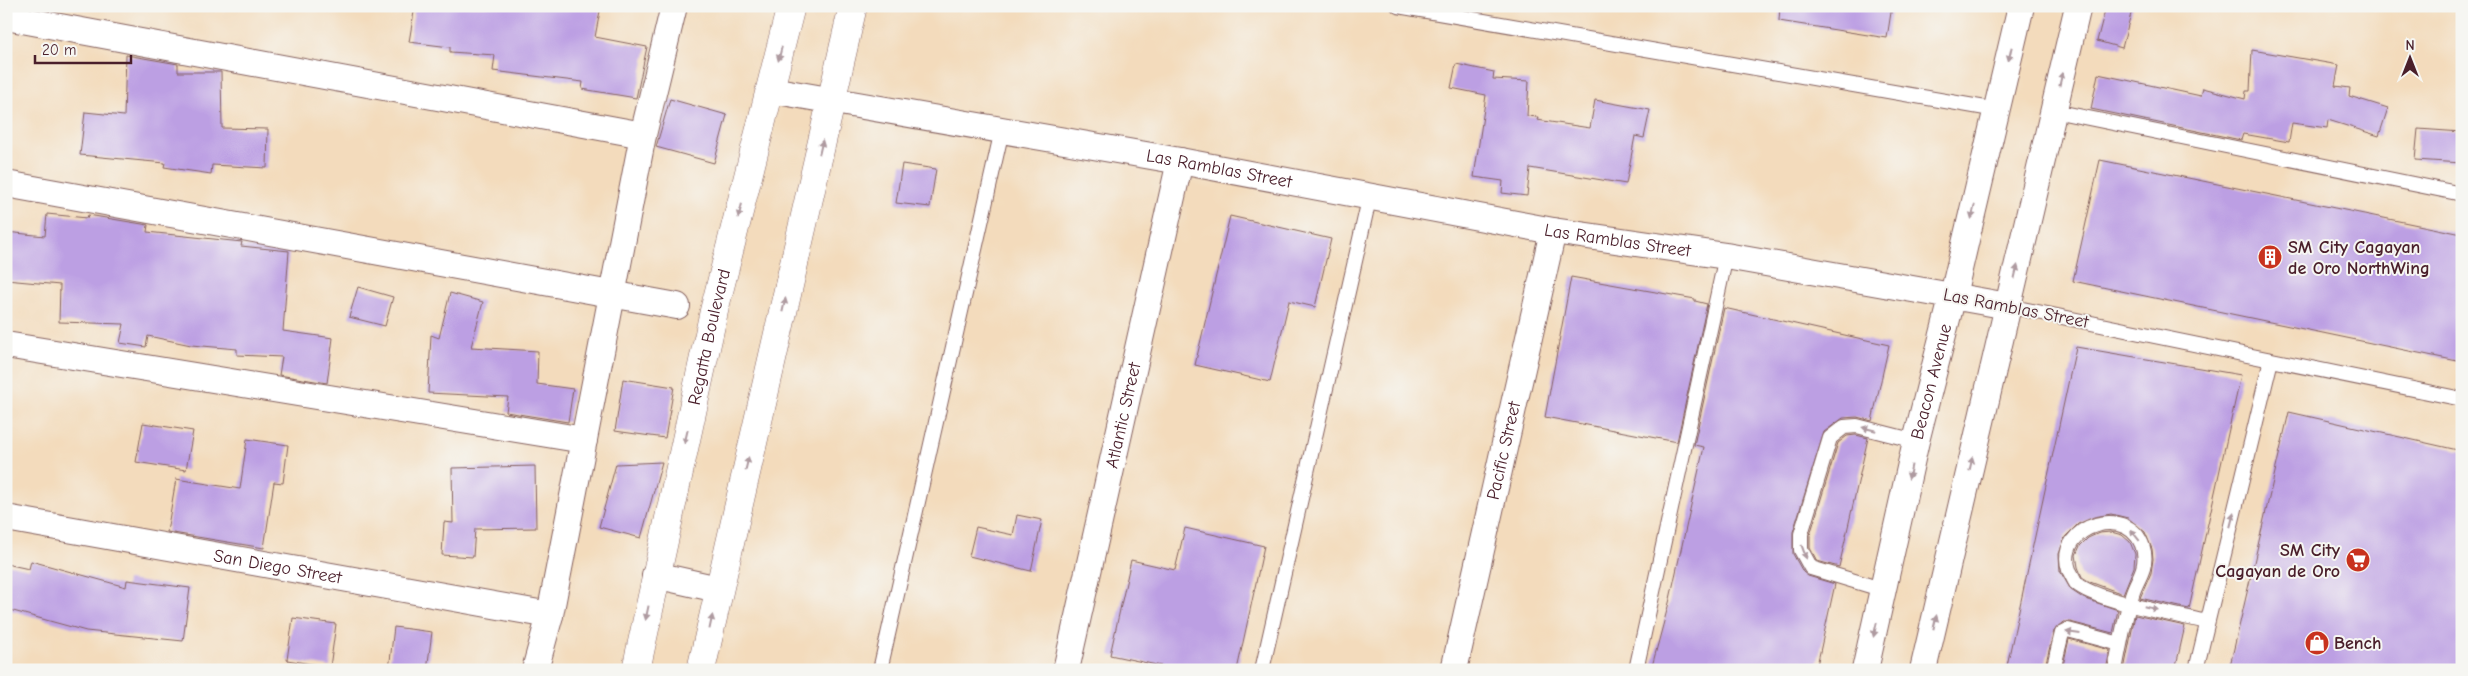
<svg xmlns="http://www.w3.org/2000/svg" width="2468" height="676" viewBox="0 0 2468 676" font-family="'Comic Neue',sans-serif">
	<rect width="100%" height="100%" fill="#f6f6f2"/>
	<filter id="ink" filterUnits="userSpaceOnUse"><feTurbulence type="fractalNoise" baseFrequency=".02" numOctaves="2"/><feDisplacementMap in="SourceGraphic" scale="10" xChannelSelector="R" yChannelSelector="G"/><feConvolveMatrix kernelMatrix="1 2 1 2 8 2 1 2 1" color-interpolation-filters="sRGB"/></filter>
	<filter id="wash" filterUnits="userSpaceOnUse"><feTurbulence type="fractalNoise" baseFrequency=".0096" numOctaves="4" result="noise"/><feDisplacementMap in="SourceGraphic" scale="20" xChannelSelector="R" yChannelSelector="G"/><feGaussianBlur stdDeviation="1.12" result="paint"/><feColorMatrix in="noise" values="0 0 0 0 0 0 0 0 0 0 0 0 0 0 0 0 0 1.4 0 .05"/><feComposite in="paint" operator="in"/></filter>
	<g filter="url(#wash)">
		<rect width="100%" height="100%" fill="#f3dbbc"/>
		<g id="blocks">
			<path fill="#bc9fe3" d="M 415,6 L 601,6 L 595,37 L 647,47 L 636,98 L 582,89 L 583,82 L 493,71 L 495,55 L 450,52 L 450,47 L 409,42 Z
				M 1780,6 L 1892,6 L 1887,38 L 1779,21 Z
				M 2106,6 L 2133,6 L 2122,48 L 2097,41 Z
				M 2252,50 L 2339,65 L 2335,86 L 2350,88 L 2349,96 L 2388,108 L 2379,136 L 2328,120 L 2327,128 L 2292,123 L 2289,142 L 2243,134 L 2241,140 L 2091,109 L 2098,74 L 2201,96 L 2203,88 L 2245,99 L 2246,91 L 2250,91 Z
				M 126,55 L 178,64 L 178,72 L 221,72 L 222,128 L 268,129 L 267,168 L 212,165 L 211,174 L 164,167 L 165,163 L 80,155 L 85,112 L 124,116 Z
				M 1456,64 L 1494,72 L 1493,79 L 1529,81 L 1527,116 L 1538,117 L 1537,120 L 1590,128 L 1595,100 L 1650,110 L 1644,138 L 1635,136 L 1626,184 L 1530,168 L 1527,196 L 1502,193 L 1503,181 L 1474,177 L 1486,95 L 1451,88 Z
				M 670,99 L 727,115 L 714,163 L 656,147 Z
				M 2418,129 L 2462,132 L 2462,163 L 2415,160 Z
				M 2100,160 L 2462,234 L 2462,362 L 2073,281 Z
				M 902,164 L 936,169 L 930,207 L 896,203 Z
				M 47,214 L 87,218 L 88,215 L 148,225 L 147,232 L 242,242 L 241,246 L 289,251 L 283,331 L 333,338 L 327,383 L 279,375 L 282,357 L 237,355 L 237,349 L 191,345 L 148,336 L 146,347 L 120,343 L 124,324 L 59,322 L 60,285 L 6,280 L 6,232 L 45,236 Z
				M 1230,216 L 1331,239 L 1315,307 L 1289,301 L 1270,382 L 1195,365 Z
				M 1571,277 L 1695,299 L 1695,301 L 1707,304 L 1677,442 L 1545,417 Z
				M 358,287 L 393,297 L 385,326 L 349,317 Z
				M 450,293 L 483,302 L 471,347 L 538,351 L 537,384 L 573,389 L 568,422 L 506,412 L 508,397 L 428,393 L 431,335 L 439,338 Z
				M 1724,308 L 1889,345 L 1872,421 L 1857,417 L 1843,418 L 1824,432 L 1793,532 L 1793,554 L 1803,572 L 1808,576 L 1835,584 L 1816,670 L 1651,670 L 1670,599 L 1704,447 L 1694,445 Z
				M 2076,347 L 2241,375 L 2189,609 L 2140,598 L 2151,573 L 2153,559 L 2152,549 L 2145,532 L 2128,518 L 2111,514 L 2094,517 L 2078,524 L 2065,537 L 2059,554 L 2060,571 L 2071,590 L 2083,598 L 2118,610 L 2113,633 L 2070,622 L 2064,622 L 2054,631 L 2044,670 L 2006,670 Z
				M 623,379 L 674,387 L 665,438 L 615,431 Z
				M 2289,412 L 2462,451 L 2462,670 L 2229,670 Z
				M 143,423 L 193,431 L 186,470 L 136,462 Z
				M 1856,435 L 1868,438 L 1839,567 L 1817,561 L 1810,548 L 1810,535 L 1838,443 L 1847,436 Z
				M 247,439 L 288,445 L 283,483 L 274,482 L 264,548 L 167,532 L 176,479 L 240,489 Z
				M 662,462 L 641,538 L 599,527 L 616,464 Z
				M 535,466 L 536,528 L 475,529 L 473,557 L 442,555 L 444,522 L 453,523 L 452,468 Z
				M 1017,515 L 1042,520 L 1031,571 L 969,556 L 976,527 L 1013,535 Z
				M 1185,528 L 1264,546 L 1237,670 L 1180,670 L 1110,655 L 1131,560 L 1175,570 Z
				M 2111,532 L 2122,535 L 2130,542 L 2135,554 L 2134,567 L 2123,594 L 2090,582 L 2082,577 L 2078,567 L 2076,555 L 2080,546 L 2088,538 L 2099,533 Z
				M 31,561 L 126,587 L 127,580 L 190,588 L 183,641 L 86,631 L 6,609 L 6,564 L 29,569 Z
				M 2135,615 L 2185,626 L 2175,670 L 2124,670 Z
				M 293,618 L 336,624 L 330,667 L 287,660 Z
				M 394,627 L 432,632 L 427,670 L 389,670 Z
				M 2069,639 L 2110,650 L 2106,670 L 2062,670 Z"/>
		</g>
	</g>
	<g filter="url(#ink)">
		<use href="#blocks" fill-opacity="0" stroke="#85615e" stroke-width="1"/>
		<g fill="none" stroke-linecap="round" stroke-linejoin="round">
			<defs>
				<path id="lane" d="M 1398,6 L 1997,110
					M 2054,111 L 2462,194
					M 2008,306 L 2462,399
					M 1884,590 L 1811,568 L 1801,550 L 1801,534 L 1830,438 L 1844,427 L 1857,426 L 1916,441
					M 880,670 L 1002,130
					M 1262,670 L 1370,195
					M 1636,670 L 1726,256
					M 2053,670 L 2062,633 L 2068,630 L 2120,644
					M 2115,670 C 2120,645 2124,620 2132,595 C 2136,580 2147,570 2144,552 C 2134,501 2054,524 2069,570 C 2071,573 2074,580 2076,583 C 2095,601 2179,615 2207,622
					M 2196,670 L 2271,360"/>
				<g id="street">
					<path d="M 6,17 L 643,135"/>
					<path id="s1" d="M 771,90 L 1180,161 L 1553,231 L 1726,256 L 2008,306"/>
					<path d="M 6,184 L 677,306"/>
					<path d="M 6,345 L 584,440"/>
					<path id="s2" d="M 6,518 L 550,615"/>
					<path d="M 655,575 L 718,589"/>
					<path d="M 535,670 L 550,615 L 643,135 L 674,6"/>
					<path id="s3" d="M 1066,670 L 1180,161"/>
					<path id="s4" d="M 1454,670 L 1553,231"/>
					<path id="s5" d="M 1865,670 L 1916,441 L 1953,295 L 2021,6"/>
					<path d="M 1923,670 L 2078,6"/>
				</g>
				<g id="secondary">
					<path id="s6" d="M 636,670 L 714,311 L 791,6"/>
					<path d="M 701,670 L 853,6"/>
				</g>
			</defs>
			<use href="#lane" stroke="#85615e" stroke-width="16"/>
			<use href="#street" stroke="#85615e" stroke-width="28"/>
			<use href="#secondary" stroke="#85615e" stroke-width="29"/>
			<use href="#lane" stroke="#fff" stroke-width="14"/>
			<use href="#street" stroke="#fff" stroke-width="26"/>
			<use href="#secondary" stroke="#fff" stroke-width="28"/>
		</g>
		<defs><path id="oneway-solid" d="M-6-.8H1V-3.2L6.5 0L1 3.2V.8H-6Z" transform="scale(1.25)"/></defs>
		<g fill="#ae9aa0">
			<use href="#oneway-solid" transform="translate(780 54) rotate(104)"/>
			<use href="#oneway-solid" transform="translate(2010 54) rotate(103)"/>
			<use href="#oneway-solid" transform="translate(2061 79) rotate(-77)"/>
			<use href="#oneway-solid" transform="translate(821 147) rotate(-77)"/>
			<use href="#oneway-solid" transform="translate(740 211) rotate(105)"/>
			<use href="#oneway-solid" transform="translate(1973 212) rotate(103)"/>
			<use href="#oneway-solid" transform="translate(2016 272) rotate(-77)"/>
			<use href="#oneway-solid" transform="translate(784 305) rotate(-77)"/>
			<use href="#oneway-solid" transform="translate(1869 429) rotate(-166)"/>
			<use href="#oneway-solid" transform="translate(686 437) rotate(103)"/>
			<use href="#oneway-solid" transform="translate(747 464) rotate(-77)"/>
			<use href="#oneway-solid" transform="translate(1971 464) rotate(-77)"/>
			<use href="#oneway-solid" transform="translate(1910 472) rotate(102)"/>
			<use href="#oneway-solid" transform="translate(2232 520) rotate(-76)"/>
			<use href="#oneway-solid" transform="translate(2135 535) rotate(-128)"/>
			<use href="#oneway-solid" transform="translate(1804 552) rotate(70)"/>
			<use href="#oneway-solid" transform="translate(2151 608) rotate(13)"/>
			<use href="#oneway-solid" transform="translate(647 613) rotate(102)"/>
			<use href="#oneway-solid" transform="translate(711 622) rotate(-78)"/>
			<use href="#oneway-solid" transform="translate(1935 622) rotate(-77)"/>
			<use href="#oneway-solid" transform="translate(1875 630) rotate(103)"/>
			<use href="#oneway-solid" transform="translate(2073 633) rotate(-172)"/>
		</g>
	</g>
	<defs>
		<symbol id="building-disc" viewBox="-11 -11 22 22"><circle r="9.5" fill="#c8321e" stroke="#f6f6f2"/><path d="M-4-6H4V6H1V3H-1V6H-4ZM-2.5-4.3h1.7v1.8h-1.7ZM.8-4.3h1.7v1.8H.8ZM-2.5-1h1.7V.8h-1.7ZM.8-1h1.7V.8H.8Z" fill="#fff"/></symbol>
		<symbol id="supermarket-disc" viewBox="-11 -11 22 22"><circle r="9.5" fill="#c8321e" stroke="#f6f6f2"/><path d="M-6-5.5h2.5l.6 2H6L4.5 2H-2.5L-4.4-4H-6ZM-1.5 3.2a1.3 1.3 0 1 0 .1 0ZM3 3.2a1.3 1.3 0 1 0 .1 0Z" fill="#fff"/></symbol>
		<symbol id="shop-disc" viewBox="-11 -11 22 22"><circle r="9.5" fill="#c8321e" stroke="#f6f6f2"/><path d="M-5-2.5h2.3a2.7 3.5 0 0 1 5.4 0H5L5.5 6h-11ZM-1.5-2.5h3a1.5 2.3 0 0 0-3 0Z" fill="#fff"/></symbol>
	</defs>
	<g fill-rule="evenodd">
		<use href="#building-disc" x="2256" y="243" width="28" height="28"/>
		<use href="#supermarket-disc" x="2344" y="546" width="28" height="28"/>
		<use href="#shop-disc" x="2303" y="629" width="28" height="28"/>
	</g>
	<g text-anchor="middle" stroke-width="4" stroke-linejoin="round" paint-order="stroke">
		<g font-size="18" fill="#4a1f2b" stroke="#f6f6f2">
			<text dy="6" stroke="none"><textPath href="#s1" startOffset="455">Las Ramblas Street</textPath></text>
			<text dy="6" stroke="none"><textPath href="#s1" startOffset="860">Las Ramblas Street</textPath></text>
			<text transform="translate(2016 308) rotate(11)" y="6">Las Ramblas Street</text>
			<text dy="6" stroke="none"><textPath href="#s6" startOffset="341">Regatta Boulevard</textPath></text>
			<text dy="6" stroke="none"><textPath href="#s5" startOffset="296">Beacon Avenue</textPath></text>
			<text dy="6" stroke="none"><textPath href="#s3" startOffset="261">Atlantic Street</textPath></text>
			<text dy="6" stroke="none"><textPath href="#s4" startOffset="225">Pacific Street</textPath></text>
			<text dy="6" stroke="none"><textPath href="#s2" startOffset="276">San Diego Street</textPath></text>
		</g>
		<g font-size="18" font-weight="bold" fill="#4a1f2b" stroke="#f6f6f2" text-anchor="start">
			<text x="2288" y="253">SM City Cagayan<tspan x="2288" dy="21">de Oro NorthWing</tspan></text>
			<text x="2340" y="556" text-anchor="end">SM City<tspan x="2340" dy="21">Cagayan de Oro</tspan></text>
			<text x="2334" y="649">Bench</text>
		</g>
	</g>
	<rect width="2468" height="676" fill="none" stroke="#f6f6f2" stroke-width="25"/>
	<g transform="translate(2410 58)" stroke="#f6f6f2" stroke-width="4" paint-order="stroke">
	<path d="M0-4L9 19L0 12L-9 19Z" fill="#4a1f2b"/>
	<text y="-8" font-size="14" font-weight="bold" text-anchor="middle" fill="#4a1f2b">N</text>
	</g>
	<path d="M35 55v8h96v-8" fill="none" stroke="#4a1f2b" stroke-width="2.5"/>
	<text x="42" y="55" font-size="15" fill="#4a1f2b" stroke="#f6f6f2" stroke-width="4" paint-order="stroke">20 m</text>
</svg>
